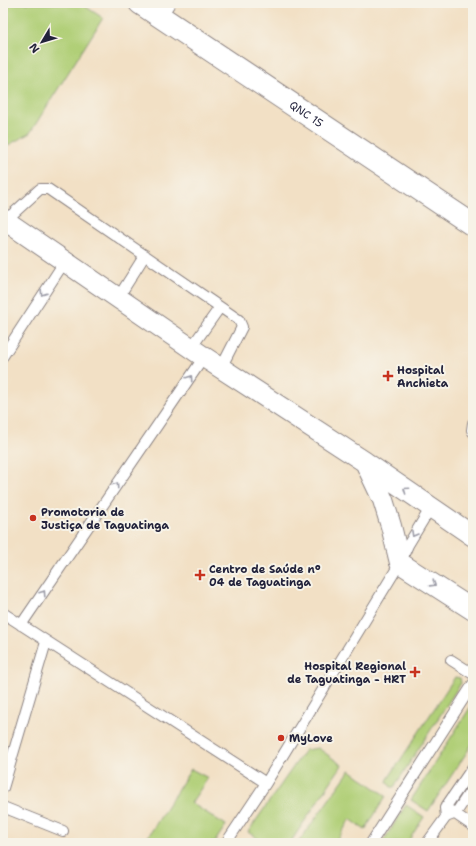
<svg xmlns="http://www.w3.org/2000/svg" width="476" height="846" viewBox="0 0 476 846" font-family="'Shantell Sans',sans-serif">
	<rect width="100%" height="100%" fill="#f7f3e8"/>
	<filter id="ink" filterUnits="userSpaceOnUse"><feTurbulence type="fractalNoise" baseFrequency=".025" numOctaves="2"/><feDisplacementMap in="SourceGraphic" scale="8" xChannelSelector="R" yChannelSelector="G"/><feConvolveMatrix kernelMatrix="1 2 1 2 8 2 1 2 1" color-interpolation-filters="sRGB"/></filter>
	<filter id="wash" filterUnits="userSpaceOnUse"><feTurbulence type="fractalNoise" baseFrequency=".012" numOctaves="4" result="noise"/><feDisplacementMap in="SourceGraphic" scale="16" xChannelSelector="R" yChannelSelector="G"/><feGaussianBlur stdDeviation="0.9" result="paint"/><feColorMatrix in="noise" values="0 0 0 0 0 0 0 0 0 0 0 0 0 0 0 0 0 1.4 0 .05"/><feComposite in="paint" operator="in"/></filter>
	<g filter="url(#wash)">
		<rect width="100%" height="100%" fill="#f2e0c5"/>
		<path fill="#b0cf77" stroke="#697859" d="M 3,3 L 80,3 L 103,18 L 30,133 L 3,148 Z
			M 455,677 L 460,678 L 461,683 L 394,787 L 391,787 L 387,782 L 388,779 Z
			M 473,703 L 473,743 L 428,811 L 411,800 Z
			M 318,748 L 342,765 L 290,843 L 264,843 L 248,832 L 305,750 Z
			M 191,769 L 208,778 L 191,803 L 226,825 L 214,843 L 144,843 Z
			M 350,770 L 386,796 L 365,830 L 350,819 L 338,839 L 333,843 L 298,843 Z
			M 406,805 L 424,817 L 407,843 L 382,843 Z"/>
	</g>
	<g filter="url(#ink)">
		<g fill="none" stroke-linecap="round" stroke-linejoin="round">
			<defs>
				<path id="lane" d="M 161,17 L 170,3
					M 5,221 L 40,189 L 48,189 L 239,320 L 242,327 L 221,368
					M 118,298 L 145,255
					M 191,348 L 220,307
					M 3,356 L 65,261
					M 473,423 L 472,430 L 473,432
					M 3,613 L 266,783
					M 21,625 L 204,357
					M 451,660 L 473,674
					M 3,788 L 46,642
					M 3,807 L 63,831
					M 451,811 L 473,826
					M 446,817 L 445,808 L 473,767
					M 226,843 L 266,783 L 400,563 L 408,545 L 431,507
					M 371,843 L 473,684
					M 427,843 L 446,817 L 456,813 L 473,787"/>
				<path id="street" d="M 3,219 L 204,357 L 365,462 L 473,536
					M 365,462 L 383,500 L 391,526 L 400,563 L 473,610"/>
				<g id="secondary">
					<path id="s1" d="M 140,3 L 473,225"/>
				</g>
			</defs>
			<use href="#lane" stroke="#8a8180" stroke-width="12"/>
			<use href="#street" stroke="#8a8180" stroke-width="22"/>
			<use href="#secondary" stroke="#8a8180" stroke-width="24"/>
			<use href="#lane" stroke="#fff" stroke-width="10"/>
			<use href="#street" stroke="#fff" stroke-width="20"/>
			<use href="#secondary" stroke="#fff" stroke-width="22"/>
		</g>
		<defs><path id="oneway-chevron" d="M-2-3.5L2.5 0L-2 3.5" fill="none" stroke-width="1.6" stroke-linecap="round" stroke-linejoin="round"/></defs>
		<g stroke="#9c9ca7">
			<use href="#oneway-chevron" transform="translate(43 293) rotate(123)"/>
			<use href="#oneway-chevron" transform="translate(190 378) rotate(-56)"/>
			<use href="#oneway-chevron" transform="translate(116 485) rotate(-56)"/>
			<use href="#oneway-chevron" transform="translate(406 490) rotate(-145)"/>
			<use href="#oneway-chevron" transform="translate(414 534) rotate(120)"/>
			<use href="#oneway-chevron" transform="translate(433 584) rotate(32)"/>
			<use href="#oneway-chevron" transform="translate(43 593) rotate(-56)"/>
		</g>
	</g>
	<g fill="#c8321e" stroke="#f7f3e8" stroke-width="1.5">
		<path d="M386 370h4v4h4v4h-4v4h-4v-4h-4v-4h4z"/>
		<circle cx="33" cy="518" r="4"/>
		<path d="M198 569h4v4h4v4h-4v4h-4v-4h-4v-4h4z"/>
		<path d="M413 666h4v4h4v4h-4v4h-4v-4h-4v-4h4z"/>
		<circle cx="281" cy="738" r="4"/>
	</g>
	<g text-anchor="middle" stroke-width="4" stroke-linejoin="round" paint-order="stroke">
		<g font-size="11" fill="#22223b" stroke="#f7f3e8">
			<text dy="4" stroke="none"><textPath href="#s1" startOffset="200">QNC 15</textPath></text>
		</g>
		<g font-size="11" font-weight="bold" fill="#22223b" stroke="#f7f3e8" text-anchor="start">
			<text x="397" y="374">Hospital<tspan x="397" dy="13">Anchieta</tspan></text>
			<text x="41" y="516">Promotoria de<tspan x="41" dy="13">Justiça de Taguatinga</tspan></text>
			<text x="209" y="573">Centro de Saúde nº<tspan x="209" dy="13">04 de Taguatinga</tspan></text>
			<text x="406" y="670" text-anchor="end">Hospital Regional<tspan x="406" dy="13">de Taguatinga - HRT</tspan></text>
			<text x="289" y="742">MyLove</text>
		</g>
	</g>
	<rect width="476" height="846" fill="none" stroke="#f7f3e8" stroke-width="16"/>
	<g transform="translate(42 42) rotate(232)" stroke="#f7f3e8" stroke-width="3" paint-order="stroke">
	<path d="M0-3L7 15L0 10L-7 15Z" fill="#22223b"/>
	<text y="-6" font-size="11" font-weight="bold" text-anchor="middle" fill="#22223b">N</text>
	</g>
</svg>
